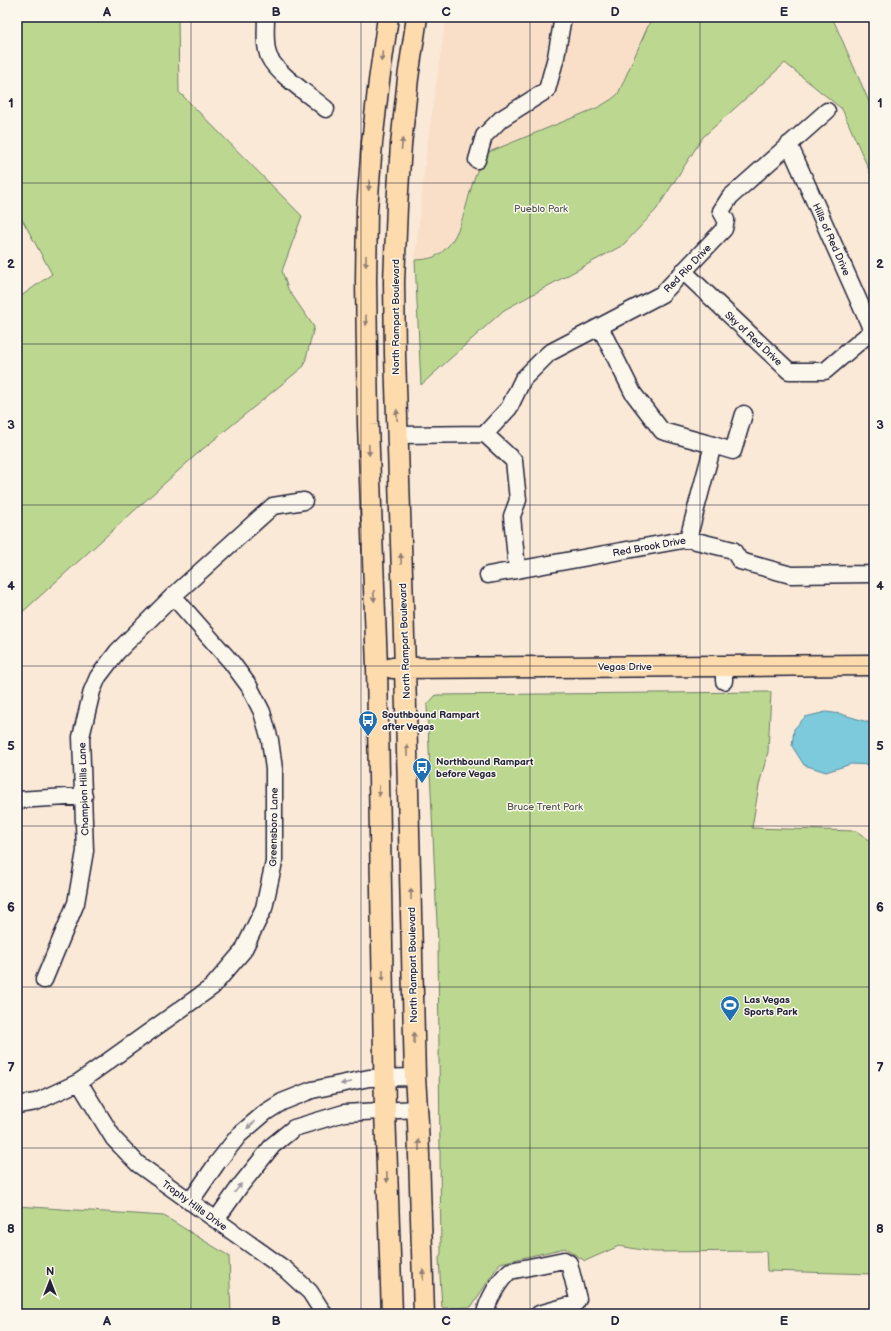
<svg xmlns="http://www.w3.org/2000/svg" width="891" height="1331" viewBox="0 0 891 1331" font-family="'Balsamiq Sans',sans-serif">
	<rect width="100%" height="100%" fill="#fae9d7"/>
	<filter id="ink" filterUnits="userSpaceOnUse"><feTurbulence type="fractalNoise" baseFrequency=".025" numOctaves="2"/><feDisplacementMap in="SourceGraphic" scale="8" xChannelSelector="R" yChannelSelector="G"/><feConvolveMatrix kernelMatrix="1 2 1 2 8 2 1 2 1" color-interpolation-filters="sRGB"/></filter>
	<g filter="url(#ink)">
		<path fill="#f9dfc8" d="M 446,17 L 652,17 L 618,94 L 612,99 L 599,107 L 489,152 L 484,157 L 454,239 L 442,252 L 433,257 L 415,260 L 426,153 Z"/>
		<path fill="#bcd890" stroke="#6f7d66" d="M 17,17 L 178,17 L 179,92 L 302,216 L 282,271 L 288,289 L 314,327 L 304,366 L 198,453 L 17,617 L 17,299 L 52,274 L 17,210 Z
			M 652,17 L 832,17 L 874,113 L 874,181 L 842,109 L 785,63 L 703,137 L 656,210 L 623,245 L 504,310 L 421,385 L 415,260 C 421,260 428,259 434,257 C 460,245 465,207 473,182 C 477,171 480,160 489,152 L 599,107 L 612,99 L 618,94 Z
			M 771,692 L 768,752 L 759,785 L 752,828 L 856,831 L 874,843 L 874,1274 L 767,1271 L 766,1251 L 654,1252 L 619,1246 L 585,1261 L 565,1248 L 500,1263 L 471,1307 L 442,1308 L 439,1258 L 441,1253 L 438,944 L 427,705 L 436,695 Z
			M 17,1206 L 164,1216 L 229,1256 L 231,1314 L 17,1314 Z"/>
		<path fill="#7ccadb" stroke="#58879b" d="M 826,712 L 841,714 L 874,724 L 874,765 L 851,764 L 826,772 L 804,765 L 792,746 L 794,729 L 805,717 Z"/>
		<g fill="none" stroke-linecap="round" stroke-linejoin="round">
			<defs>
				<path id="minor" d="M 266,17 C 266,29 264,45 269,57 C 277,74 311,96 326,109
					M 789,144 L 874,335
					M 477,160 L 484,136 L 501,119 L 547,90 L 556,57 L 563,17
					M 683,271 L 789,371 L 825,371 L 872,331
					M 600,327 L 633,393 L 662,431 L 713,445 L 688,539
					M 485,434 L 509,408 L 523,379 L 549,353 L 662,294 L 724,229 L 726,220 L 721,211 L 730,197 L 827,111
					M 485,434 L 514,461 L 518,500 L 512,516 L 517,570
					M 397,435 L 485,434
					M 713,445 L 733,451 L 744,414
					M 488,575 L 688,539 L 733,550 L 740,561 L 791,575 L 870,574 L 874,573
					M 724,666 L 724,681
					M 17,800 L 84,796
					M 44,980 L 76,903 L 85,851 L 81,737 L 92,691 L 98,677 L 117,652 L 173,596 L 273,506 L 304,501
					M 79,1082 L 114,1139 L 138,1164 L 286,1270 L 310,1292 L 324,1314
					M 17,1105 L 36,1102 L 79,1082 L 212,987 L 243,951 L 264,908 L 274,862 L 274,769 L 270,740 L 262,712 L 249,686 L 232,663 L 173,596
					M 190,1202 L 217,1163 L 239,1135 L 266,1112 L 282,1102 L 312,1090 L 369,1078 L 415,1077
					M 216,1220 L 240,1186 L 273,1145 L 294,1128 L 344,1113 L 417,1109
					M 485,1314 C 487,1301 500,1279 510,1271 L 564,1260 L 569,1263 L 578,1299 L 575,1304 L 539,1314"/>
				<path id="major" d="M 388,17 L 379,81 L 372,143 L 367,210 L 366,281 L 368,425 L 377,668 L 385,1110 L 392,1314
					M 417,17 L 408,78 L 401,145 L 397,206 L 394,282 L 395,354 L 405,668 L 415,1077 L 418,1123 L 424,1314
					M 392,668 L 874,665"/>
			</defs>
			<use href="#minor" stroke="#22223b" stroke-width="19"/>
			<use href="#major" stroke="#22223b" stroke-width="23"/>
			<use href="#minor" stroke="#fbf7ec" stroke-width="16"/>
			<use href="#major" stroke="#fddbac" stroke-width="20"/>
		</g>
		<defs><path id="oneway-solid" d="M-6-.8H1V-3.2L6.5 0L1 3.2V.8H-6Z"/></defs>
		<g fill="#907e74">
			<use href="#oneway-solid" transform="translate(382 56) rotate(98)"/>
			<use href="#oneway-solid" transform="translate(402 144) rotate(-85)"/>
			<use href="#oneway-solid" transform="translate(369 185) rotate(94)"/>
			<use href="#oneway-solid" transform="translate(366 261) rotate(91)"/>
			<use href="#oneway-solid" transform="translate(366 320) rotate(89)"/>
			<use href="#oneway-solid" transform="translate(397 415) rotate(-92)"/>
			<use href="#oneway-solid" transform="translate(369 450) rotate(88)"/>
			<use href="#oneway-solid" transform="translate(401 559) rotate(-92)"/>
			<use href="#oneway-solid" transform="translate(374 596) rotate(88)"/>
			<use href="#oneway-solid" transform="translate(407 750) rotate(-91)"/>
			<use href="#oneway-solid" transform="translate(379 791) rotate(89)"/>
			<use href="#oneway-solid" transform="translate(411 894) rotate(-91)"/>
			<use href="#oneway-solid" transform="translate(383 975) rotate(89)"/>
			<use href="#oneway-solid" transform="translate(414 1038) rotate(-91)"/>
			<use href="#oneway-solid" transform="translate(419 1145) rotate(-92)"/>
			<use href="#oneway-solid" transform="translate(387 1177) rotate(88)"/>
			<use href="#oneway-solid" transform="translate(423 1275) rotate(-92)"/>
		</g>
		<g fill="#99979c">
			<use href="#oneway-solid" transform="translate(346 1083) rotate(169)"/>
			<use href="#oneway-solid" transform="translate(251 1125) rotate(140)"/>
			<use href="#oneway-solid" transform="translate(238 1188) rotate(-53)"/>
		</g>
	</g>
	<path fill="none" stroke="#22223b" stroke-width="1" stroke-opacity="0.55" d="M 191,17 L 191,1314M 361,17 L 361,1314M 530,17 L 530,1314M 700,17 L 700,1314M 17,183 L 874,183M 17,344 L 874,344M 17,505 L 874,505M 17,666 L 874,666M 17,826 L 874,826M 17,987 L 874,987M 17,1148 L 874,1148"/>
	<defs>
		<symbol id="bus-pin" viewBox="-11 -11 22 30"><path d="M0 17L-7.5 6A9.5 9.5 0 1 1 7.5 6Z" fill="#1f6fb2" stroke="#fbf7ec"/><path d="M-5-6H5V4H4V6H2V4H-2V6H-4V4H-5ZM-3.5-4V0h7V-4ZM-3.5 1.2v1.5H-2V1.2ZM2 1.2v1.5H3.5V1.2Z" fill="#fff"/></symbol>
		<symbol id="stadium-pin" viewBox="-11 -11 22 30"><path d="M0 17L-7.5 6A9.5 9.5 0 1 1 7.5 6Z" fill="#1f6fb2" stroke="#fbf7ec"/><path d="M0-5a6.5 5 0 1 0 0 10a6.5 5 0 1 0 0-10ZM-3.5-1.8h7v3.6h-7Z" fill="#fff"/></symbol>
	</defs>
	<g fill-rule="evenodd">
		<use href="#bus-pin" x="357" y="709" width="22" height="30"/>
		<use href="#bus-pin" x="411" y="756" width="22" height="30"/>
		<use href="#stadium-pin" x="719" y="994" width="22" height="30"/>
	</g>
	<g text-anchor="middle" stroke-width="3" stroke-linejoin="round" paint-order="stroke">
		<g font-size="10" fill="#505954" stroke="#fbf7ec">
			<text x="541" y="212">Pueblo Park</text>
			<text x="545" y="810">Bruce Trent Park</text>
		</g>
		<g font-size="10" fill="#22223b" stroke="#fbf7ec">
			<text transform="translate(832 239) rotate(66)" y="4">Hills of Red Drive</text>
			<text transform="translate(687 268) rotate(-46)" y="4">Red Rio Drive</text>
			<text transform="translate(395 317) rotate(-90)" y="4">North Rampart Boulevard</text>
			<text transform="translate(754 338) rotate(43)" y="4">Sky of Red Drive</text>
			<text transform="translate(649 546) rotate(-10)" y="4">Red Brook Drive</text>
			<text transform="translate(404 641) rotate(-92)" y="4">North Rampart Boulevard</text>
			<text x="625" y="670">Vegas Drive</text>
			<text transform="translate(83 789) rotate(-92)" y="4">Champion Hills Lane</text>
			<text transform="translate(273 827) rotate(-89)" y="4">Greensboro Lane</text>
			<text transform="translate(412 965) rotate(-91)" y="4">North Rampart Boulevard</text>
			<text transform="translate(195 1205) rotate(36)" y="4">Trophy Hills Drive</text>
		</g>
		<g font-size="10" font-weight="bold" fill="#22223b" stroke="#fbf7ec" text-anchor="start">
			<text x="382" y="718">Southbound Rampart<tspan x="382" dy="12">after Vegas</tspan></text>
			<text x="436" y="765">Northbound Rampart<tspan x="436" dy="12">before Vegas</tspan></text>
			<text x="744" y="1003">Las Vegas<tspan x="744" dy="12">Sports Park</tspan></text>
		</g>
	</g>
	<rect width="891" height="1331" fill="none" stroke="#fbf7ec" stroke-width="44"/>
	<g transform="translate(50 1281)" stroke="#fbf7ec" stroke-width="3" paint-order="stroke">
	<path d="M0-3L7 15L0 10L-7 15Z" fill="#22223b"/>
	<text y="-6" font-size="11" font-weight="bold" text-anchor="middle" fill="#22223b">N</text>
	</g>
	<rect x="22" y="22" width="847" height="1287" fill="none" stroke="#22223b" stroke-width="1.5"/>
	<g font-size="13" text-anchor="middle" font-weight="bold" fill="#22223b">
		<text x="107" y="16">A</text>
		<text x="276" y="16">B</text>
		<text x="446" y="16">C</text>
		<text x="615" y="16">D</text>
		<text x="784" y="16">E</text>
		<text x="11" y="107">1</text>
		<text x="880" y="107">1</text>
		<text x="11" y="268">2</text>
		<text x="880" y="268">2</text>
		<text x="11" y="429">3</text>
		<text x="880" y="429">3</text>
		<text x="11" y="590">4</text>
		<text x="880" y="590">4</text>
		<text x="11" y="750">5</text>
		<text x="880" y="750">5</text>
		<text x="11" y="911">6</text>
		<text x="880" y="911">6</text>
		<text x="11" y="1072">7</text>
		<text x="880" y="1072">7</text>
		<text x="11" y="1233">8</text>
		<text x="880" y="1233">8</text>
		<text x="107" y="1325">A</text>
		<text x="276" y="1325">B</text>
		<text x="446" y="1325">C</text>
		<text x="615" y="1325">D</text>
		<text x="784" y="1325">E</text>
	</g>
</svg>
